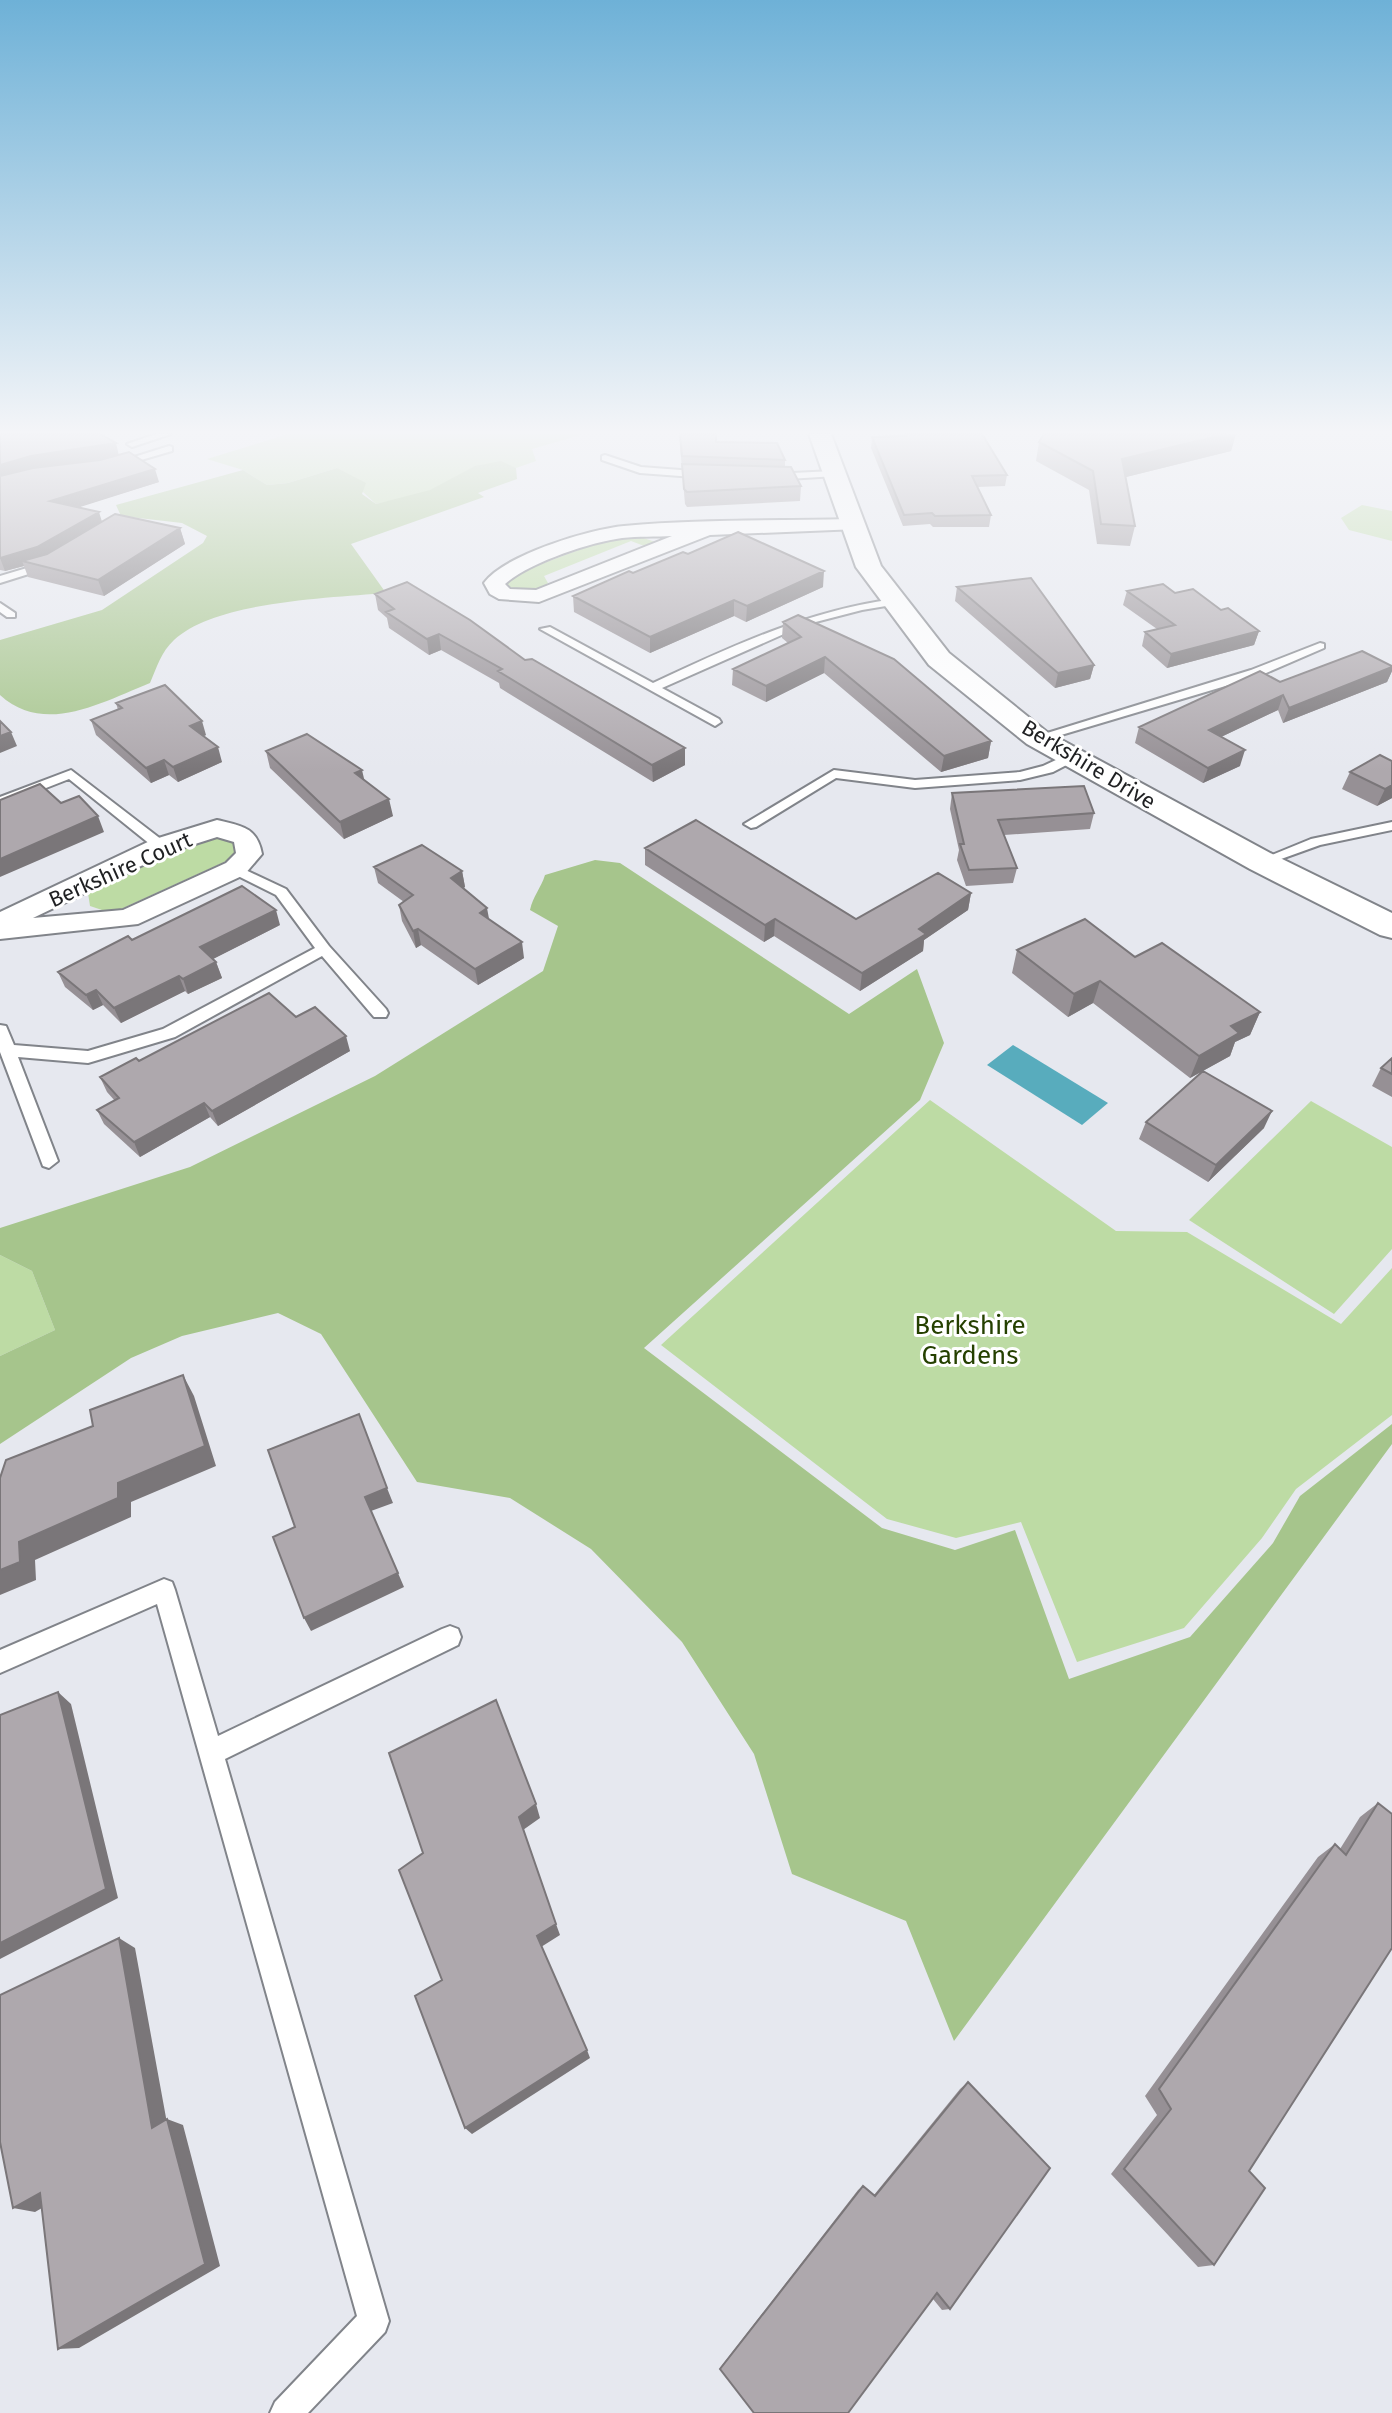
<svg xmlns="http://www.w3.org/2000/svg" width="1392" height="2413" viewBox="0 0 1392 2413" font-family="'Fira Sans',sans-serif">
	<rect width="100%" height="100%" fill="#e6e8ef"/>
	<path fill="#bddba4" d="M 288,434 L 578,434 L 580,435 L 532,449 L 536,461 L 516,468 C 484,454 461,476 433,489 C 416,497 395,500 376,504 L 337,468 L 288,483 L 267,485 L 243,470 L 207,459 Z
		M 1362,505 L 1392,511 L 1392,541 L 1349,530 L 1341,518 Z
		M 638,536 L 658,543 L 647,547 L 631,541 L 544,576 L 548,583 C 537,593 516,594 505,584 L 512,575 L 600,542 Z
		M 219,834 L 236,842 L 237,853 L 231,859 L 121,909 L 108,912 L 90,906 L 88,893 L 95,886 L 193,840 Z
		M 930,1100 L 1116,1231 L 1187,1232 L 1341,1324 L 1392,1268 L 1392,1415 L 1296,1489 L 1262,1538 L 1184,1628 L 1077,1662 L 1021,1522 L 956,1538 L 887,1519 L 661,1345 Z
		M 1311,1101 L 1392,1147 L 1392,1249 L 1334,1314 L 1189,1220 Z
		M 0,1255 L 32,1271 L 55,1330 L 0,1356 Z"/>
	<path fill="#a6c58c" d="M 501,461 L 516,468 L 517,479 L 478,493 L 484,497 L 351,544 L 386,593 C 330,598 216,601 174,640 C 161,652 157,667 150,683 C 102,702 45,736 0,695 L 0,640 L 102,610 L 203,543 L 207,536 L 182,523 L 121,516 L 116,505 L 243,470 L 267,485 L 288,483 L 337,468 L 366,483 L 362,494 L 376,504 L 430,490 L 475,466 Z
		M 595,860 L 620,863 L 849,1014 L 917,969 L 944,1043 L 920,1100 L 644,1348 L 882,1528 L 955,1550 L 1015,1530 L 1069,1679 L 1190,1637 L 1273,1543 L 1300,1496 L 1392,1424 L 1392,1444 L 954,2041 L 906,1921 L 792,1874 L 754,1754 L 682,1642 L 591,1549 L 510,1498 L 417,1482 L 321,1334 L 278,1313 L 182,1336 L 131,1358 L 0,1444 L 0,1356 L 55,1330 L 32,1271 L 0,1255 L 0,1228 L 190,1167 L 375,1076 L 543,971 L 558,926 L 530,910 C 533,896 541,888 545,875 Z"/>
	<path fill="#58acbd" d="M 1013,1045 L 1108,1103 L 1082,1125 L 987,1065 Z"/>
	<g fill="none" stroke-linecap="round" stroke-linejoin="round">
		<defs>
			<path id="service" d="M 156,434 L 171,434 L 132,447 L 127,444 Z
				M 169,446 L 172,447 L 172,451 L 117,467 L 112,464 Z
				M 605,455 L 641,467 L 707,472 L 712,475 L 707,478 L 640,473 L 602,460 L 602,456 Z
				M 833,471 L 836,472 L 836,476 L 772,480 L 767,477 L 772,474 Z
				M 47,562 L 52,565 L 51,567 L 0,583 L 0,576 Z
				M 894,599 L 898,600 L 898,604 L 862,610 L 804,625 L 662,688 L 719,719 L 721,722 L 715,726 L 540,629 L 550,627 L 653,683 C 732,646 807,611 894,599 Z
				M 0,603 L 15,613 L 15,617 L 7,617 L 0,612 Z
				M 1320,643 L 1324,644 L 1324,648 L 1259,676 L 1041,741 L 1031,738 L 1251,670 Z
				M 1071,753 L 1077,757 L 1076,760 L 1053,772 L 1020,780 L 915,788 L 836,778 L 756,827 L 751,828 L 744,824 L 834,770 L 915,780 L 1020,772 L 1043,766 Z
				M 71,770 L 166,843 L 166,849 L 156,849 L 69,779 L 0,806 L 0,797 Z
				M 1392,822 L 1392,830 L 1320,845 L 1262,866 L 1255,862 L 1311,839 Z
				M 235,865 L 286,889 L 329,946 L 386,1009 L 388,1013 L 386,1017 L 374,1017 L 322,956 L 175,1037 L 88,1063 L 18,1057 L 58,1161 L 49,1168 L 43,1166 L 0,1052 L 0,1025 L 6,1026 L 14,1045 L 88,1051 L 163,1029 L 315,948 L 276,895 L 230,872 L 230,866 Z
				M 164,1579 L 172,1582 L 175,1590 L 218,1736 L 442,1629 L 450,1626 L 458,1629 L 461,1637 L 458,1645 L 225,1759 L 389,2321 L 385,2332 L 308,2413 L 270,2413 L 275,2402 L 357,2316 L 157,1604 L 0,1673 L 0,1650 Z"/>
			<path id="minor" d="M 851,519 L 861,525 L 858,529 L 710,535 L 539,602 L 499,599 L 490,594 L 484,583 C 504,555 590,529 624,526 C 699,519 776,521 851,519 ZM 672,536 L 536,590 L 510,589 L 505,584 C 528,563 591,542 622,538 C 638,536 656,537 672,536 Z
				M 217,820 C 242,826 257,827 262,854 L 244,875 L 138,924 L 0,939 L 0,912 L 152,840 ZM 217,837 L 234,842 L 236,853 L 226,863 L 123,910 L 33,918 L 170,852 Z"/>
			<path id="tertiary" d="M 809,434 L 831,434 L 881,566 L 949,653 L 1047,732 L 1274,855 L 1392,913 L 1392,938 L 1380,935 L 1250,869 L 1027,744 L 929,665 L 856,567 Z"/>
		</defs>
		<use href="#service" stroke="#81848a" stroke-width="4"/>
		<use href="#minor" stroke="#81848a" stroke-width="4"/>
		<use href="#tertiary" stroke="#81848a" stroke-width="4"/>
		<use href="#service" fill="#fff" fill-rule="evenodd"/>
		<use href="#minor" fill="#fff" fill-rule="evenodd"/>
		<use href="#tertiary" fill="#fff" fill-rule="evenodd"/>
	</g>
	<path fill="#969095" d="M 0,434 L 119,455 L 159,482 L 78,507 L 102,521 L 180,528 L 185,544 L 104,596 L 28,577 L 24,566 L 5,571 L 0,570 Z
		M 679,434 L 716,442 L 785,460 L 785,467 L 801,486 L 800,501 L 687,507 L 685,504 Z
		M 898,434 L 982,434 L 1007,475 L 1005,486 L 977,487 L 991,515 L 989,527 L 933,527 L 930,524 L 903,526 L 871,448 L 872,437 L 899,437 Z
		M 1044,434 L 1236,434 L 1231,451 L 1126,477 L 1135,526 L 1130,546 L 1097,544 L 1089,490 L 1036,461 L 1039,442 Z
		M 633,573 L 823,587 L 746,622 L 734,616 L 650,653 L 574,612 L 573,596 Z
		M 957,587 L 1094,665 L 1090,679 L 1055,688 L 955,601 Z
		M 1127,591 L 1175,593 L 1221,610 L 1259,631 L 1254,645 L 1167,668 L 1142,646 L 1145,632 L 1157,629 L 1123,605 Z
		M 375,594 L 525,660 L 685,765 L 653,782 L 500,688 L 499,683 L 441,650 L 429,655 L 389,628 L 387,618 L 378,610 Z
		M 783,622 L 991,741 L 988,758 L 941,772 L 824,673 L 766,702 L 732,685 L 733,669 L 788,643 L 782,638 Z
		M 1392,666 L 1392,671 L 1387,682 L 1283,723 L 1278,710 L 1221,737 L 1240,766 L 1203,783 L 1135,743 L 1139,727 L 1280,682 Z
		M 116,703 L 206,735 L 204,736 L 222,762 L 178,782 L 169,775 L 151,783 L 96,735 L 91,720 L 118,710 Z
		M 266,751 L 365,781 L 393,816 L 344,839 L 270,768 Z
		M 1380,755 L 1392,798 L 1377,806 L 1342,789 L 1350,772 Z
		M 952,793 L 1094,813 L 1090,829 L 1004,835 L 1017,868 L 1013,883 L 966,886 L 957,860 L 959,850 L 950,809 Z
		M 645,848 L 856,919 L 971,893 L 968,910 L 924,940 L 923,951 L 860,991 L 774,936 L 764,942 L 645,865 Z
		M 374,867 L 462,871 L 465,887 L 463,888 L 489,919 L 524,958 L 478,985 L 421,945 L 416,948 L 402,921 L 399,905 L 404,902 L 378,883 Z
		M 280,925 L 213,959 L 216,962 L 222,978 L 188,994 L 185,991 L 121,1023 L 103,1005 L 93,1010 L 65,987 L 58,972 Z
		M 1017,950 L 1135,957 L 1260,1012 L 1250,1035 L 1235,1042 L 1230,1056 L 1190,1078 L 1093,1003 L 1068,1017 L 1012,973 Z
		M 296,1017 L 350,1051 L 218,1126 L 210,1117 L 140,1157 L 104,1124 L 97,1110 L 115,1101 L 107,1092 L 100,1077 L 139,1061 Z
		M 1392,1058 L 1392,1097 L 1372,1086 L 1381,1068 Z
		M 1146,1122 L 1264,1128 L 1208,1182 L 1139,1139 Z
		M 1378,1803 L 1214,2265 L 1198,2267 L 1111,2174 L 1157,2115 L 1145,2096 L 1318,1857 L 1335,1844 L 1340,1849 L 1360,1817 Z
		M 968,2082 L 950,2309 L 942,2310 L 933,2299 L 754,2413 L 720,2368 L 858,2190 L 863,2186 L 874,2195 L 960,2089 Z"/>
	<path fill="#7a7679" d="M 1227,434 L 1236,434 L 1231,451 L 1118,479 L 1122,459 Z
		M 116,443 L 119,456 L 35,469 L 0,479 L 0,465 L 31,456 Z
		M 155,469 L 159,482 L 55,515 L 50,501 Z
		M 99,512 L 103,525 L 42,560 L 22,561 L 24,566 L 5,571 L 0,558 Z
		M 180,528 L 185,544 L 104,596 L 98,580 Z
		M 824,571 L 823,587 L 746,622 L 747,606 Z
		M 734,600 L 734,616 L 650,653 L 650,637 Z
		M 1259,631 L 1254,645 L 1167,668 L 1171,654 Z
		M 439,634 L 441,650 L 429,655 L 427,639 Z
		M 825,657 L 824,673 L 766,702 L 766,686 Z
		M 1094,665 L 1090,679 L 1055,688 L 1058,673 Z
		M 1392,667 L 1392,671 L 1387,682 L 1283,723 L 1289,708 Z
		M 1283,695 L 1278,710 L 1204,745 L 1209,730 Z
		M 202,721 L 206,735 L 195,740 L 190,726 Z
		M 11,732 L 17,746 L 0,753 L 0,736 Z
		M 991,741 L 988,758 L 941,772 L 944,756 Z
		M 218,747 L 222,762 L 178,782 L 173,767 Z
		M 685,748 L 685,765 L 653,782 L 652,765 Z
		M 1245,750 L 1240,766 L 1203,783 L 1208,768 Z
		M 164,760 L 169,775 L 151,783 L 146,768 Z
		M 362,770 L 366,787 L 355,773 Z
		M 1392,785 L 1392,798 L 1377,806 L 1385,789 Z
		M 389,799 L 393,816 L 344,839 L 340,822 Z
		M 98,816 L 104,832 L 0,877 L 0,859 Z
		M 462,871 L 465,887 L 454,894 L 451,878 Z
		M 971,893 L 968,910 L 924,940 L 923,951 L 860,991 L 862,973 L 919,929 Z
		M 487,908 L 490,924 L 480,913 Z
		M 276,910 L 280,925 L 205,963 L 200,947 Z
		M 775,919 L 774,936 L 764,942 L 765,925 Z
		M 418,929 L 421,945 L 416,948 L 413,931 Z
		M 522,942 L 524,958 L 478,985 L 475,969 Z
		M 216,962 L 222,978 L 188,994 L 183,979 Z
		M 179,976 L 185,991 L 121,1023 L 114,1008 Z
		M 1100,981 L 1093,1003 L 1068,1017 L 1074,994 Z
		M 96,990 L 103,1005 L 93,1010 L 86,995 Z
		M 1260,1012 L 1250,1035 L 1235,1042 L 1230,1056 L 1190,1078 L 1199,1056 L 1231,1026 Z
		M 346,1036 L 350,1051 L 218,1126 L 212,1111 Z
		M 204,1103 L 210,1117 L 140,1157 L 134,1142 Z
		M 1272,1111 L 1264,1128 L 1208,1182 L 1216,1165 Z
		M 183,1375 L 194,1396 L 216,1466 L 131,1502 L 131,1517 L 35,1560 L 36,1580 L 0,1595 L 0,1570 L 19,1542 L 118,1483 Z
		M 387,1488 L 393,1503 L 371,1511 L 365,1497 Z
		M 398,1573 L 404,1587 L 311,1631 L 304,1618 Z
		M 58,1692 L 71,1704 L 118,1898 L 0,1959 L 0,1943 Z
		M 536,1804 L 540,1818 L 523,1830 L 519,1817 Z
		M 556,1924 L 560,1935 L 541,1947 L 537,1936 Z
		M 119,1938 L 135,1948 L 169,2134 L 152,2128 Z
		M 587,2050 L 590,2058 L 472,2134 L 465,2128 Z
		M 167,2119 L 183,2125 L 220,2266 L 79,2348 L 58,2349 Z
		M 40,2193 L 61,2197 L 35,2212 L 13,2208 Z"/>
	<path fill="#aea8ad" stroke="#7a7679" stroke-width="2" d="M 0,434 L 100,434 L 116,443 L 31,456 L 0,465 Z
		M 680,434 L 716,434 L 716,442 L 777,443 L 785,460 L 682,456 Z
		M 905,434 L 982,434 L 1007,475 L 972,476 L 991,515 L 935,516 L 932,513 L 904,515 L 872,437 L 906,436 Z
		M 1044,434 L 1227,434 L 1122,459 L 1135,526 L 1101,524 L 1093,471 L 1039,442 Z
		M 129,452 L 155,469 L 50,501 L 99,512 L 37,547 L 0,558 L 0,476 L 33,468 L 100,460 Z
		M 682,464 L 791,467 L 801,486 L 687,492 L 684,489 Z
		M 115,514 L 180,528 L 98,580 L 22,561 L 47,554 Z
		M 738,532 L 824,571 L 747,606 L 734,600 L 650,637 L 573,596 L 629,571 L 633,573 L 683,552 L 688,554 Z
		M 1031,578 L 1094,665 L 1058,673 L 957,587 Z
		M 407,582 L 470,620 L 525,660 L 532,659 L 685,748 L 652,765 L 498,671 L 502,669 L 439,634 L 427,639 L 386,612 L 394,609 L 375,594 Z
		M 1163,584 L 1175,593 L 1193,589 L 1221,610 L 1228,608 L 1259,631 L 1171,654 L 1145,632 L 1175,625 L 1127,591 Z
		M 798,615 L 894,659 L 991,741 L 944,756 L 825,657 L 766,686 L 733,669 L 801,637 L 783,622 Z
		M 1362,651 L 1392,666 L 1392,667 L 1289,708 L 1283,695 L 1209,730 L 1245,750 L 1208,768 L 1139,727 L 1260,671 L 1280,682 Z
		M 165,685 L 202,721 L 190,726 L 218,747 L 173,767 L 164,760 L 146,768 L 91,720 L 122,708 L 116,703 Z
		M 0,721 L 11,732 L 0,736 Z
		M 307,734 L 362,770 L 355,773 L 389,799 L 340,822 L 266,751 Z
		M 1380,755 L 1392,761 L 1392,785 L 1385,789 L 1350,772 Z
		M 40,784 L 61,803 L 79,796 L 98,816 L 0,859 L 0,800 Z
		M 1084,786 L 1094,813 L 998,820 L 1017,868 L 969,870 L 960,844 L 964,844 L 952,793 Z
		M 696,820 L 856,919 L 938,873 L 971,893 L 919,929 L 926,934 L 862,973 L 775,919 L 765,925 L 645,848 Z
		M 422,845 L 462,871 L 451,878 L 487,908 L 480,913 L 522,942 L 475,969 L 418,929 L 413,931 L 399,905 L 413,895 L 374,867 Z
		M 242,886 L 276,910 L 200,947 L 216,962 L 183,979 L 179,976 L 114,1008 L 96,990 L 86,995 L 58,972 L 128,936 L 132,940 Z
		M 1085,919 L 1135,957 L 1162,943 L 1260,1012 L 1231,1026 L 1239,1033 L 1199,1056 L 1100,981 L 1074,994 L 1017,950 Z
		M 269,993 L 296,1017 L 315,1007 L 346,1036 L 212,1111 L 204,1103 L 134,1142 L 97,1110 L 119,1098 L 100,1077 L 136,1058 L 139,1061 Z
		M 1392,1058 L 1392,1074 L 1381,1068 Z
		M 1203,1071 L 1272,1111 L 1216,1165 L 1146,1122 Z
		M 183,1375 L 205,1446 L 118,1483 L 118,1498 L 19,1542 L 20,1562 L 0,1570 L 0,1478 L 6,1460 L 93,1426 L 90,1410 Z
		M 359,1414 L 387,1488 L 365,1497 L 398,1573 L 304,1618 L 273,1537 L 295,1527 L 268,1450 Z
		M 58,1692 L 106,1889 L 0,1943 L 0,1715 Z
		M 496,1700 L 536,1804 L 519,1817 L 556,1924 L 537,1936 L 587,2050 L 465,2128 L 415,1996 L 442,1980 L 399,1870 L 423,1853 L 389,1753 Z
		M 1378,1803 L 1392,1814 L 1392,1948 L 1249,2171 L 1265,2188 L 1214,2265 L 1124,2169 L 1171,2109 L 1159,2089 L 1335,1844 L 1346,1855 Z
		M 119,1938 L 152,2128 L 167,2119 L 205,2264 L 58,2349 L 40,2193 L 13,2208 L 0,2142 L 0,1995 Z
		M 968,2082 L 1050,2168 L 950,2309 L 937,2293 L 848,2413 L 754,2413 L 720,2369 L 863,2186 L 875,2196 Z"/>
	<linearGradient id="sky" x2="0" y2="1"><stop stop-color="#6eb1d7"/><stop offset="0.56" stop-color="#f4f5f8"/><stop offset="1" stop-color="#f4f5f8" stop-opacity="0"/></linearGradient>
	<rect width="1392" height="772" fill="url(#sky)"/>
	<g text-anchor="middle" stroke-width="6" stroke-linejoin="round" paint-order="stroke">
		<g font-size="22" fill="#1f2022" stroke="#fff">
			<text transform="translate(1089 764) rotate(31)" y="8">Berkshire Drive</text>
			<text transform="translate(120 869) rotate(-24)" y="8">Berkshire Court</text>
		</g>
		<g font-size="26" fill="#254000" stroke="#fff">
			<text x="970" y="1334">Berkshire<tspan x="970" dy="30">Gardens</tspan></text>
		</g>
	</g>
</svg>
